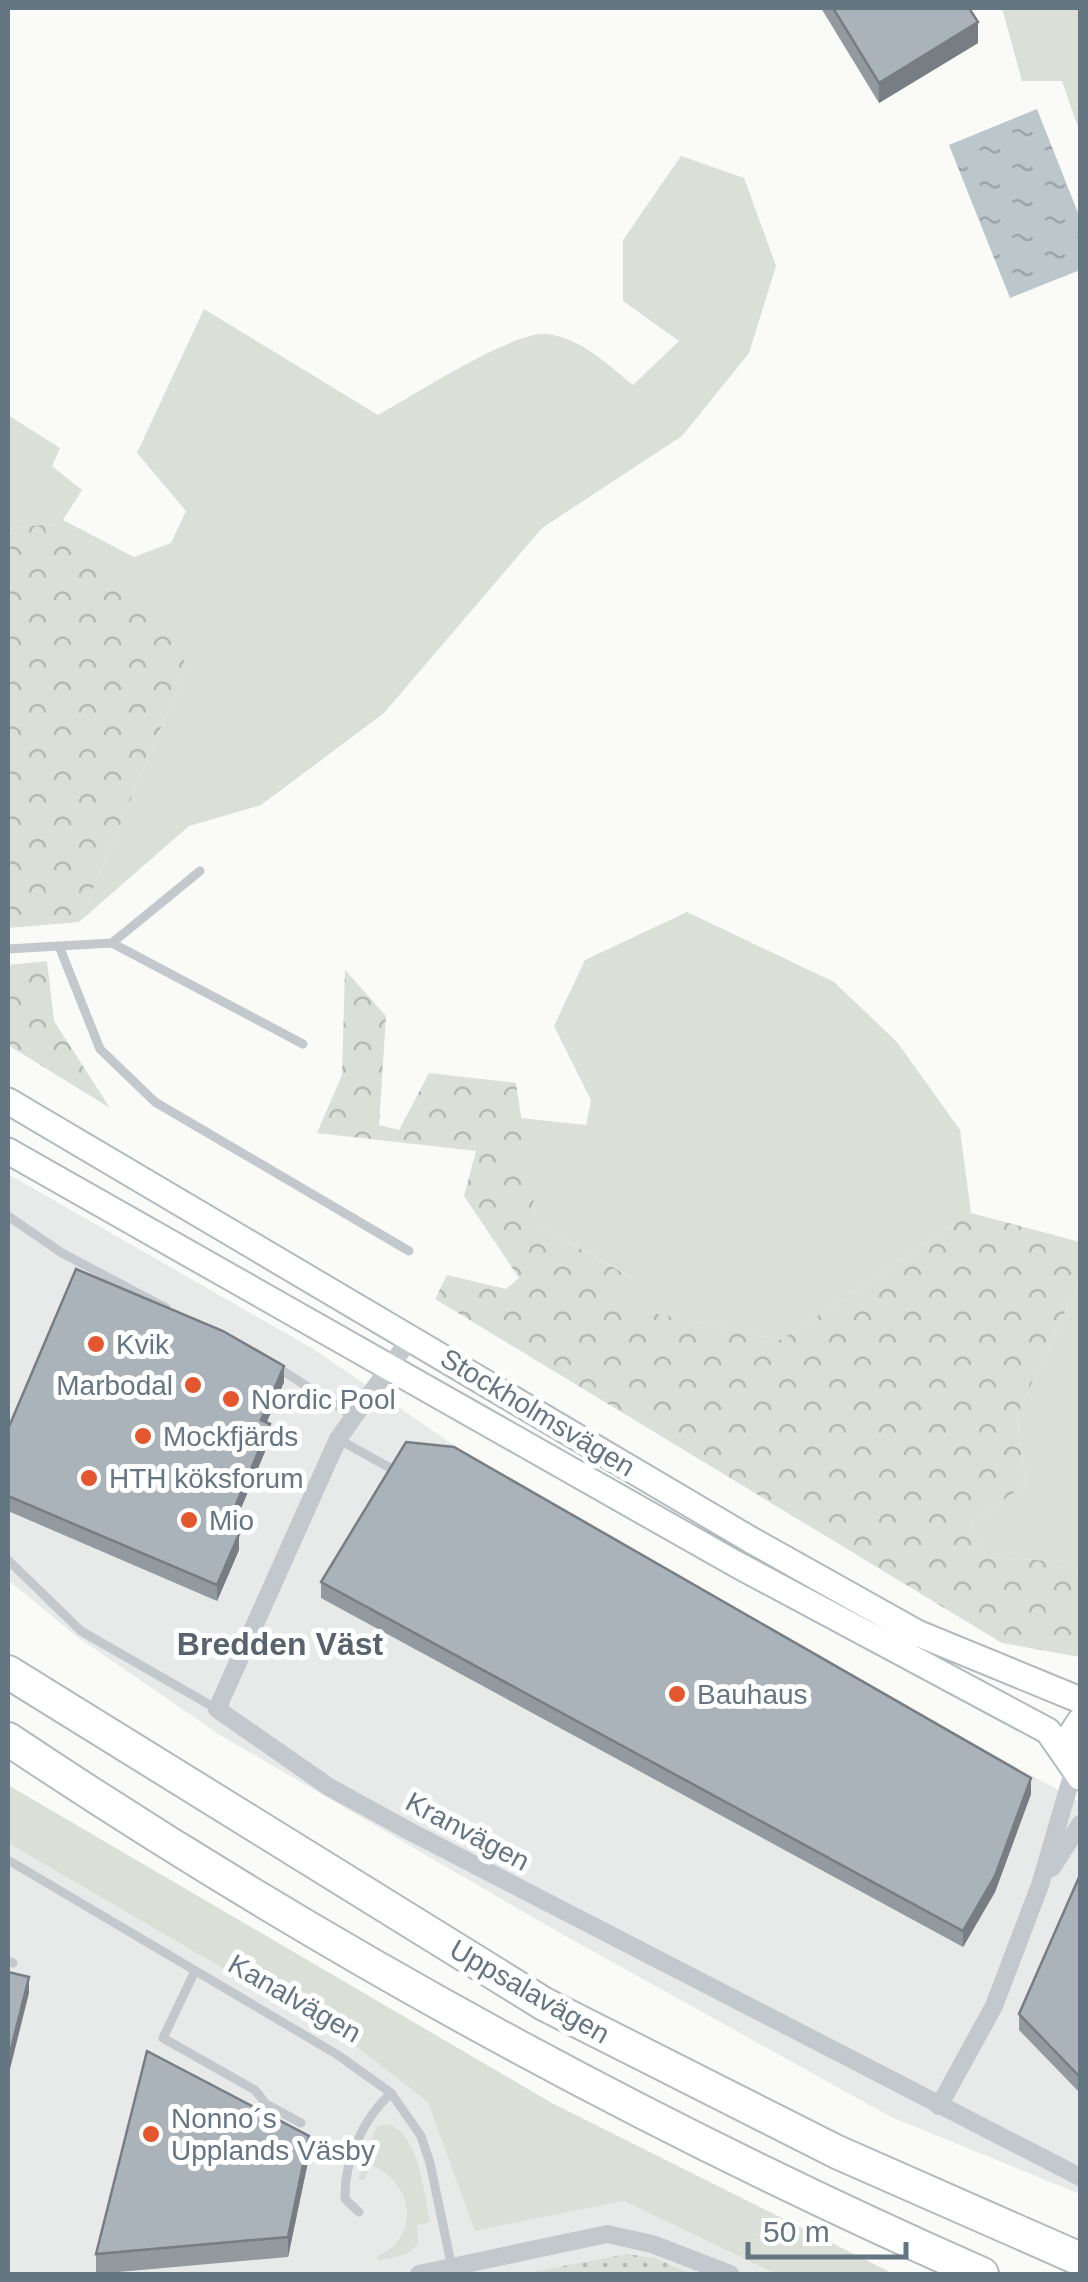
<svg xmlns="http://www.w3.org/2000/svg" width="1088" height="2282" viewBox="0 0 1088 2282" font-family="Arial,sans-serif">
	<defs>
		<pattern id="forest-crowns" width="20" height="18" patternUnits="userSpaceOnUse" patternTransform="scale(2.5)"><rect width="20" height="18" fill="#dadfd7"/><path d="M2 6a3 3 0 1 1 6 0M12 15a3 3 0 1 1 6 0" fill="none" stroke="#b4b9b4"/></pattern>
		<pattern id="park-dots" width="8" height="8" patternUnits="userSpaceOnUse" patternTransform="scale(2.5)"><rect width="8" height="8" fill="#dadfd7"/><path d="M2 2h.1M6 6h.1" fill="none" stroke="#b4b9b4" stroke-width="1.8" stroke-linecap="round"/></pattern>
		<pattern id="water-ripples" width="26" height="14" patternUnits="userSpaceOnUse" patternTransform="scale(2.5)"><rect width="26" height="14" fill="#bbc7cb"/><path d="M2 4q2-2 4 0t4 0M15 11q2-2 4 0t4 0" fill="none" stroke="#9ca6aa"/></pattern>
	</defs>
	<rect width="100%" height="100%" fill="#fafaf8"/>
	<path fill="#e8e9e9" d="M 8,1174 L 315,1350 L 458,1448 L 832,1666 L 1080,1802 L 1080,2194 L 891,2117 L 560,1933 L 220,1735 L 76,1636 L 8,1580 Z
		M 8,1843 L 354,2045 L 429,2102 L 475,2231 L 624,2201 L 776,2274 L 8,2274 Z"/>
	<path fill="#dadfd7" d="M 1002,8 L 1080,8 L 1080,133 L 1062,81 L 1022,81 Z
		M 681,156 L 744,178 L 776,266 L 749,353 L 682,436 L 542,528 L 384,713 L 261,805 L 189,826 L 79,922 L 187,666 L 51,524 L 8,529 L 8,415 L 60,448 L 52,466 L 82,490 L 63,520 L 134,557 L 171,543 L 186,511 L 137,453 L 204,309 L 378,415 C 411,397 514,330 547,334 C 581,338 608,365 633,385 L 679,341 L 623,301 L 623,240 Z
		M 687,912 L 834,982 L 897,1042 L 960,1130 L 971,1213 L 781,1340 L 604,1303 L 633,1278 L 537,1224 L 520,1118 L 586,1125 L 591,1100 L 554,1026 L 585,960 Z
		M 1080,1280 L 1080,1576 L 1065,1562 L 987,1557 L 971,1523 L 1026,1484 L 1017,1415 Z
		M 8,1785 L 552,2103 L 894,2274 L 776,2274 L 624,2201 L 475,2231 L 428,2102 L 354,2045 L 8,1843 Z
		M 390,2124 C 421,2140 423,2191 430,2222 L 417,2225 L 418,2245 L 406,2254 L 378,2261 L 377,2257 C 422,2236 414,2181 370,2165 L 365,2180 L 358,2179 L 374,2132 L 378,2126 Z"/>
	<path fill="url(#forest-crowns)" d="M 50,524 L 154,604 L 187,666 L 79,922 L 8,928 L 8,529 Z
		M 47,961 L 54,1021 L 110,1108 L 8,1045 L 8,965 Z
		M 345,970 L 386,1016 L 379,1125 L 399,1130 L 429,1073 L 516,1083 L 537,1224 L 634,1279 L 606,1303 L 781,1340 L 971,1213 L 1080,1242 L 1080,1280 L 1017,1415 L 1026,1484 L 971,1523 L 987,1557 L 1065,1562 L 1080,1576 L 1080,1657 L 1002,1643 L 435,1299 L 447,1275 L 506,1289 L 519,1278 L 464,1196 L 476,1151 L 317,1133 L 342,1075 Z"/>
	<path fill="url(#park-dots)" d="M 627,2254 L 655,2258 L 689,2273 L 522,2274 Z"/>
	<path fill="url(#water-ripples)" d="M 1037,109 L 1080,218 L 1080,270 L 1010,298 L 949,145 Z"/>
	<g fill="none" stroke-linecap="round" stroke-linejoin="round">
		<defs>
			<path id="secondary" d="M 8,1101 L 751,1540 L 917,1633 L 1080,1700
				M 8,1151 L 736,1564 L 1048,1731 L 1080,1777
				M 1070,1758 L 1071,1735 L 1080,1721"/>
			<path id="highway" d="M 8,1672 L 544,2004 L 837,2152 L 1080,2259
				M 8,1739 C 316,1945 643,2124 982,2274"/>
		</defs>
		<use href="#secondary" stroke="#b3babf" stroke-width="29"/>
		<use href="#highway" stroke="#b4b9bd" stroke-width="36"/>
		<path stroke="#c3c8cc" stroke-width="9" d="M 112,943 L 200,871
			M 59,946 L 112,943 L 303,1044
			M 8,949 L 59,946 L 100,1049 L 155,1102 L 409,1251
			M 8,1216 L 62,1253 L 166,1308
			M 277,1367 L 354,1417
			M 338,1439 L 392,1469
			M 8,1560 L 81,1631 L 217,1709
			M 8,1860 L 338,2055 L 391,2093 L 421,2136 L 430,2163 L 452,2268
			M 8,1961 L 13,1963
			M 195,1971 L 163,2038 L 255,2090 L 266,2104 L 301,2123
			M 359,2212 L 345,2199 C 344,2160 363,2119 391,2093"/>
		<path stroke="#c3c8cc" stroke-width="18" d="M 412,1336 L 338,1439 L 217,1709 L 329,1787 L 411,1832 L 1080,2177
			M 1052,1868 L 1080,1824
			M 939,2106 L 994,2006 L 1040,1885 L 1074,1769
			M 419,2274 L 607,2234 L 652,2244 L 730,2274"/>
		<use href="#secondary" stroke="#fff" stroke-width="25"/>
		<use href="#highway" stroke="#fff" stroke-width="32"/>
	</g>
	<path fill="#929a9f" d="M 821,8 L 969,8 L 978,43 L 879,103 Z
		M 284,1382 L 266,1423 L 270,1440 L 231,1530 L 239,1550 L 217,1601 L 8,1511 L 8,1429 Z
		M 321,1582 L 1031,1794 L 995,1892 L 963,1947 L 321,1598 Z
		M 1080,1875 L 1080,2093 L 1019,2030 L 1019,2014 Z
		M 309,2157 L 288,2257 L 96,2274 L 96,2254 Z"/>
	<path fill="#777d82" d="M 978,22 L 978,43 L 879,103 L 879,83 Z
		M 284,1366 L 284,1382 L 261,1436 L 261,1420 Z
		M 270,1424 L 270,1440 L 226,1544 L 226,1528 Z
		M 239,1534 L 239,1550 L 217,1601 L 217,1585 Z
		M 1031,1778 L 1031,1794 L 995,1892 L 963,1947 L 963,1931 Z
		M 29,1977 L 29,1993 L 8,2077 L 8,2061 Z
		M 309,2136 L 309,2157 L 288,2257 L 288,2237 Z"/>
	<path fill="#aab3b9" stroke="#777d82" stroke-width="2.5" d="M 833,8 L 969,8 L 978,22 L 879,83 Z
		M 76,1269 L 223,1331 L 284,1366 L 261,1420 L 270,1424 L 226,1528 L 239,1534 L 217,1585 L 8,1496 L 8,1429 Z
		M 406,1442 L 454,1447 L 1031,1778 L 995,1876 L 963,1931 L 321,1582 Z
		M 1080,1875 L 1080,2077 L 1019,2014 Z
		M 8,1972 L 29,1977 L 8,2061 Z
		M 147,2051 L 309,2136 L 288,2237 L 96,2254 Z"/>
	<g fill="#e4572e" stroke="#fff" stroke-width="4">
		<circle cx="96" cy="1344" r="10"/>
		<circle cx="193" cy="1385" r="10"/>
		<circle cx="231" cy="1399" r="10"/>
		<circle cx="143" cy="1436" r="10"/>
		<circle cx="89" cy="1478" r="10"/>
		<circle cx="189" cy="1520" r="10"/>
		<circle cx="677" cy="1694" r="10"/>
		<circle cx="151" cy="2134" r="10"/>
	</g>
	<g text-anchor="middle" stroke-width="10" stroke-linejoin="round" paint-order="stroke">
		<g font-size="28" fill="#657683" stroke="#fff" text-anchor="start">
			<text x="116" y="1354">Kvik</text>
			<text x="173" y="1395" text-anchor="end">Marbodal</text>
			<text x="251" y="1409">Nordic Pool</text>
			<text x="163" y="1446">Mockfjärds</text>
			<text x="109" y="1488">HTH köksforum</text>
			<text x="209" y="1530">Mio</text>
			<text x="697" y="1704">Bauhaus</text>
			<text x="171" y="2128">Nonno´s<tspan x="171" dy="32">Upplands Väsby</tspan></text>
		</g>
		<g font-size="28" fill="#657683" stroke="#fff">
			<text transform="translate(538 1412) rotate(31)" y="10">Stockholmsvägen</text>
			<text transform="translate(468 1831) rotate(28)" y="10">Kranvägen</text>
			<text transform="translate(530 1991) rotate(30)" y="10">Uppsalavägen</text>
			<text transform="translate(295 1998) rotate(30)" y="10">Kanalvägen</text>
		</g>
		<g font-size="32" font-weight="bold" fill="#57646e" stroke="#fff">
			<text x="280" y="1655">Bredden Väst</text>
		</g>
	</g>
	<rect width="1088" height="2282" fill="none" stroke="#657683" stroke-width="20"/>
	<path d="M748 2242v15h158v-15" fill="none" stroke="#657683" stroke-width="5"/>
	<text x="763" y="2242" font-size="30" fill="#657683" stroke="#ffffff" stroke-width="8" paint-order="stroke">50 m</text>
</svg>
